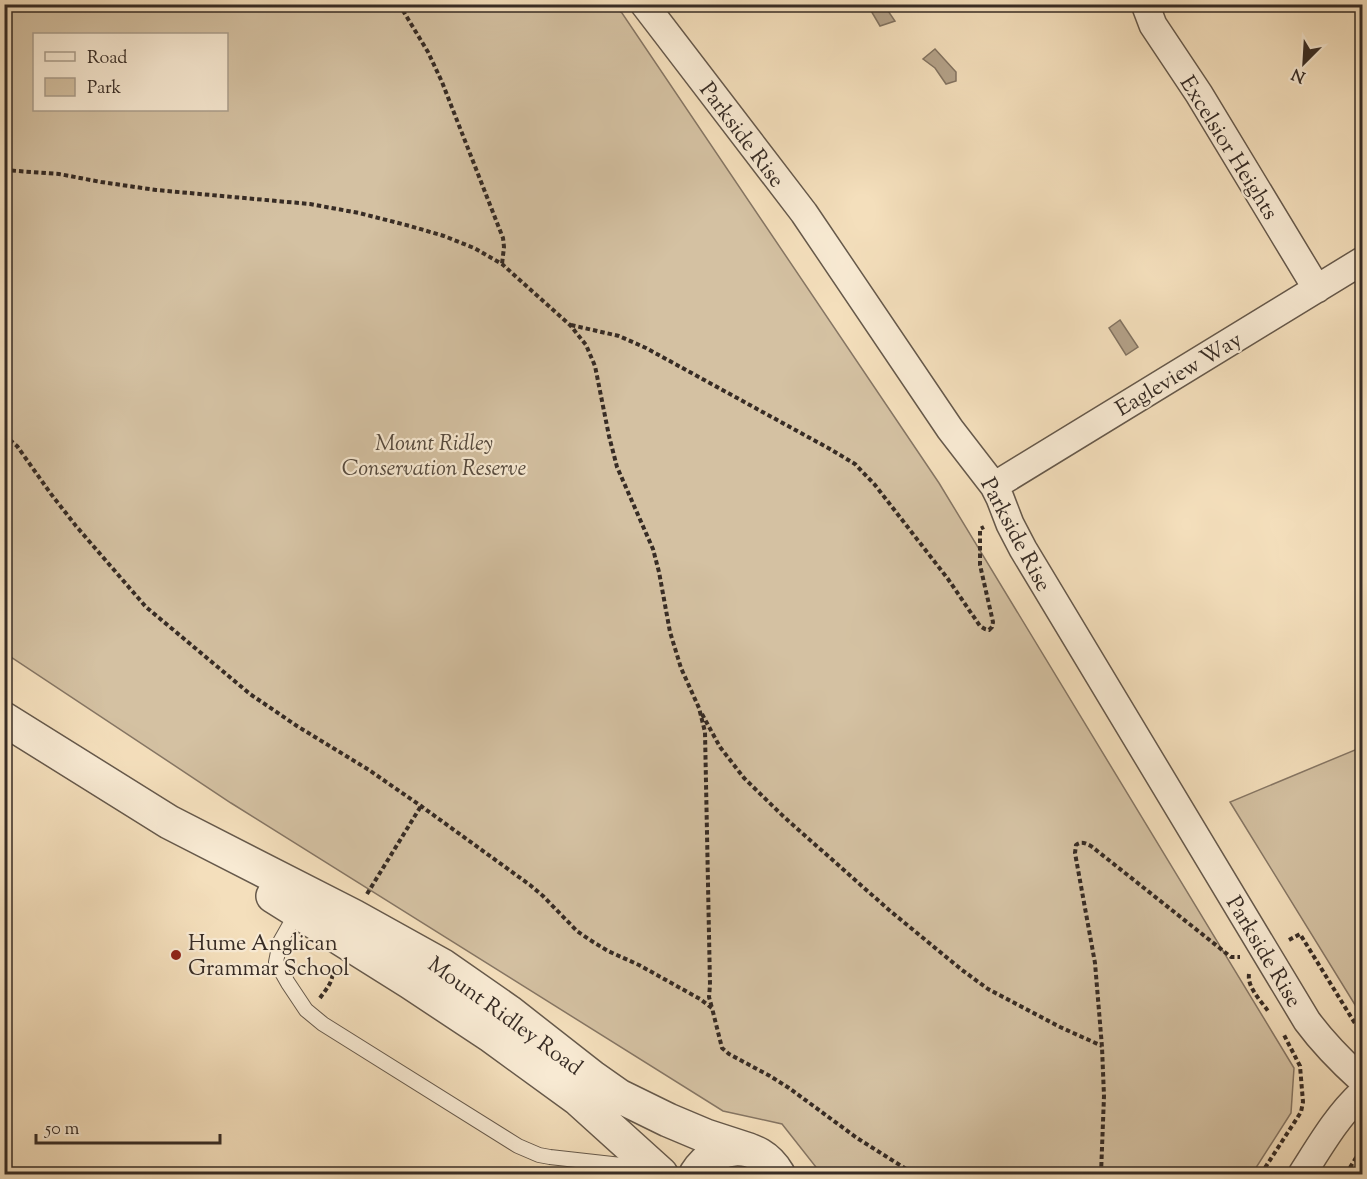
<svg xmlns="http://www.w3.org/2000/svg" width="1367" height="1179" viewBox="0 0 1367 1179" font-family="'Sorts Mill Goudy',serif">
	<rect width="100%" height="100%" fill="#f4dfbc"/>
	<filter id="stains"><feTurbulence type="fractalNoise" baseFrequency=".00333" numOctaves="4"/><feColorMatrix values="0 0 0 0 .2 0 0 0 0 .09 0 0 0 0 .02 0 0 0 .5 -.17"/></filter>
	<radialGradient id="worn" r=".72"><stop offset=".6" stop-color="#630" stop-opacity="0"/><stop offset="1" stop-color="#630" stop-opacity=".3"/></radialGradient>
	<path fill="#d4c1a2" stroke="#867664" stroke-width="1.5" fill-rule="evenodd" d="M 611,5 L 622,13 L 939,483 L 1294,1068 L 1291,1113 L 1252,1174 L 825,1174 L 819,1171 L 782,1124 L 723,1111 L 231,803 L 5,653 L 5,5 ZM 34,34 L 226,34 L 226,110 L 34,110 Z
		M 1362,747 L 1362,1009 L 1357,1008 L 1230,802 Z"/>
	<path fill="#b4a289" stroke="#827361" stroke-width="1.5" d="M 866,5 L 884,5 L 895,21 L 880,26 L 870,9 Z
		M 935,49 L 956,72 L 956,81 L 946,84 L 935,68 L 923,59 Z
		M 1120,320 L 1138,347 L 1126,355 L 1109,328 Z"/>
	<g fill="none" stroke-linecap="round" stroke-linejoin="round">
		<defs>
			<path id="service" d="M 297,912 L 280,942 L 276,962 L 288,983 L 306,1010 L 323,1024 L 518,1146 L 539,1155 L 550,1157 L 630,1166 L 645,1170"/>
			<path id="minor" d="M 644,4 L 804,213 L 950,429 L 994,486 L 1000,498 L 1010,524 L 1023,549 L 1307,1021 C 1324,1044 1342,1062 1362,1080
				M 1145,4 L 1153,25 L 1199,94 L 1317,289
				M 994,486 L 1362,261
				M 1302,1174 C 1320,1146 1337,1116 1362,1093"/>
			<path id="tertiary" d="M 4,719 L 169,822 L 353,916 L 443,966 L 509,1012 L 592,1077 L 619,1096 L 668,1120 L 706,1136 L 749,1150
				M 273,896 L 410,982 L 490,1035 L 578,1099 L 661,1174
				M 696,1174 C 717,1141 758,1140 778,1174"/>
		</defs>
		<use href="#service" stroke="#66594b" stroke-width="16"/>
		<use href="#minor" stroke="#66594b" stroke-width="30"/>
		<use href="#tertiary" stroke="#66594b" stroke-width="36"/>
		<path stroke="#372c25" stroke-width="4" stroke-dasharray="4.5 3" stroke-linecap="butt" d="M 399,4 L 428,52 L 442,82 L 503,238 L 504,247 L 502,264
			M 4,170 L 59,174 L 101,182 L 156,190 L 310,204 L 359,213 L 410,226 L 444,236 L 474,248 L 502,264 L 570,325 L 586,345 L 595,366 L 609,436 L 617,467 L 653,549 L 659,572 L 670,632 L 681,668 L 699,708 L 705,732 L 710,985 L 709,997 L 712,1008
			M 571,325 L 619,336 L 646,348 L 830,449 L 855,464 L 875,485 L 948,579 L 980,626 L 985,629 L 989,630 L 992,627 L 993,622 L 980,565 L 980,529 L 984,527
			M 4,435 L 17,446 L 51,494 L 76,526 L 146,607 L 250,694 L 297,726 L 369,770 L 421,806 L 530,885 L 543,896 L 577,931 L 590,940 L 608,951 L 639,965 L 700,999 L 712,1008 L 722,1048 L 729,1054 L 770,1076 L 789,1088 L 857,1138 L 914,1174
			M 702,714 L 720,747 L 744,778 L 784,817 L 889,910 L 962,970 L 988,989 L 1060,1027 L 1102,1046
			M 367,894 L 421,806
			M 1289,940 L 1300,934 L 1356,1025 L 1362,1024
			M 1249,974 C 1247,987 1261,1001 1268,1011
			M 320,998 C 327,988 335,980 332,967
			M 1101,1174 L 1104,1096 L 1102,1047 L 1095,963 L 1075,853 L 1076,845 C 1081,841 1085,843 1091,846 L 1231,957 L 1240,957
			M 1261,1174 L 1301,1112 L 1303,1102 L 1300,1066 L 1284,1035
			M 1346,1174 L 1362,1148"/>
		<use href="#service" stroke="#f8ead3" stroke-width="14"/>
		<use href="#minor" stroke="#f8ead3" stroke-width="27"/>
		<use href="#tertiary" stroke="#f8ead3" stroke-width="33"/>
	</g>
	<circle fill="#8f2418" stroke="#f8ead3" stroke-width="2" cx="176" cy="955" r="6"/>
	<g text-anchor="middle" stroke-width="4.5" stroke-linejoin="round" paint-order="stroke">
		<g font-size="22" fill="#372c25" stroke="#f8ead3">
			<text transform="translate(743 134) rotate(53)" y="8">Parkside Rise</text>
			<text transform="translate(1230 147) rotate(58)" y="8">Excelsior Heights</text>
			<text transform="translate(1178 373) rotate(-31)" y="8">Eagleview Way</text>
			<text transform="translate(1017 534) rotate(62)" y="8">Parkside Rise</text>
			<text transform="translate(1265 951) rotate(59)" y="8">Parkside Rise</text>
			<text transform="translate(506 1015) rotate(36)" y="8">Mount Ridley Road</text>
		</g>
		<g font-size="22" font-style="italic" fill="#564a3e" stroke="#f8ead3">
			<text x="434" y="450">Mount Ridley<tspan x="434" dy="25">Conservation Reserve</tspan></text>
		</g>
		<g font-size="22" fill="#372c25" stroke="#f8ead3" text-anchor="start">
			<text x="188" y="950">Hume Anglican<tspan x="188" dy="25">Grammar School</tspan></text>
		</g>
	</g>
	<rect width="1367" height="1179" fill="none" stroke="#f4dfbc" stroke-width="24"/>
	<rect x="6" y="6" width="1355" height="1167" fill="none" stroke="#372c25" stroke-width="3"/>
	<rect x="12" y="12" width="1343" height="1155" fill="none" stroke="#372c25" stroke-width="1.5"/>
	<rect x="33" y="33" width="195" height="78" fill="#f8ead3" stroke="#ab9e8d" stroke-width="1.5"/>
	<rect x="45" y="52" width="30" height="9" fill="#f8ead3" stroke="#ab9e8d" stroke-width="1.5"/>
	<text x="87" y="63" font-size="18" fill="#372c25">Road</text>
	<rect x="45" y="78" width="30" height="18" fill="#d4c1a2" stroke="#ab9e8d" stroke-width="1.5"/>
	<text x="87" y="93" font-size="18" fill="#372c25">Park</text>
	<g transform="translate(1304 63) rotate(204)" stroke="#f8ead3" stroke-width="4.5" paint-order="stroke">
	<path d="M0-4.5L10 22L0 15L-10 22Z" fill="#372c25"/>
	<text y="-9" font-size="16" font-weight="bold" text-anchor="middle" fill="#372c25">N</text>
	</g>
	<path d="M36 1134v9h184v-9" fill="none" stroke="#372c25" stroke-width="3"/>
	<text x="45" y="1134" font-size="18" fill="#372c25" stroke="#f8ead3" stroke-width="4.5" paint-order="stroke">50 m</text>
	<rect width="100%" height="100%" filter="url(#stains)"/>
	<rect width="100%" height="100%" fill="url(#worn)"/>
</svg>
